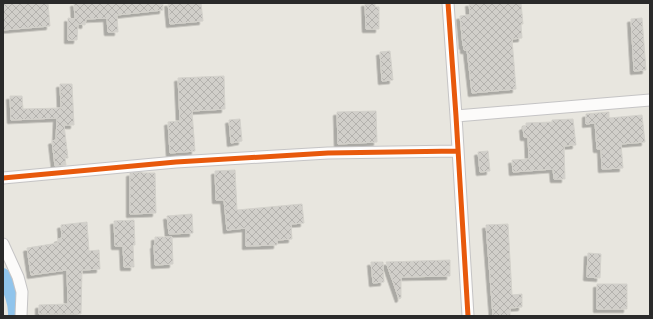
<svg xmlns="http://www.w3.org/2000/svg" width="653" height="319" viewBox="0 0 653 319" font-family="'PT Sans Narrow',sans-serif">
	<defs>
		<pattern id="building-cross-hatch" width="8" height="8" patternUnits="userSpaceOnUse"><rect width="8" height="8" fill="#d1cfca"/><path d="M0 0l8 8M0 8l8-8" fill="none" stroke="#b4b2ae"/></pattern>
		<filter id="shadow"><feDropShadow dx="-3.5" dy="3.5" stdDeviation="0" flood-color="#0004"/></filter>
	</defs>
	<rect width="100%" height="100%" fill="#e8e6df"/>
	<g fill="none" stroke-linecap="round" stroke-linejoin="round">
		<path stroke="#90c4ec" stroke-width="14" d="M 3,275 C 9,288 16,302 15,316"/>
	</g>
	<path fill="url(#building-cross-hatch)" stroke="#d3d1cb" filter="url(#shadow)" d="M 3,3 L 48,3 L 50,26 L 3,30 Z
		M 74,3 L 163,3 L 163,10 L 117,15 L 118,32 L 108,32 L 107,18 L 86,19 L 85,25 L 78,24 L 77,40 L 68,40 L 68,18 L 75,19 Z
		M 168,3 L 201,3 L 203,21 L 170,24 Z
		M 365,3 L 375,3 L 375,7 L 379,7 L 379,29 L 366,29 Z
		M 469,3 L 521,3 L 523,24 L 521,24 L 522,38 L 512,39 L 516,89 L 472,93 L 467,50 L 464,50 L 464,46 L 463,46 L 460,16 L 470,15 Z
		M 642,18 L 646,70 L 634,71 L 631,19 Z
		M 390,51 L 393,80 L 382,81 L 380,52 Z
		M 224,76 L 225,109 L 192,111 L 195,151 L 170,153 L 168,122 L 180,121 L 178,78 Z
		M 60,84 L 72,84 L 74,125 L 64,125 L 68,158 L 65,158 L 66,165 L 55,166 L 52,141 L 56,140 L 57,118 L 11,120 L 10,96 L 22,96 L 23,109 L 61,108 Z
		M 376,111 L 377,142 L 338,144 L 337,112 Z
		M 609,112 L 609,118 L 642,115 L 645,142 L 621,144 L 623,168 L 602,169 L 601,149 L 597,149 L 595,123 L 586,124 L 586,114 Z
		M 240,119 L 242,141 L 231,143 L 229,120 Z
		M 573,119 L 576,145 L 564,146 L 565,179 L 554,179 L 553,169 L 513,172 L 512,160 L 529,159 L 528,137 L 524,137 L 523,127 L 526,126 L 526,123 L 552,122 L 552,120 Z
		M 488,151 L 490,171 L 480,172 L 478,152 Z
		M 235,170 L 237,210 L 302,204 L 304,223 L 291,224 L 292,239 L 277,240 L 277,245 L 246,246 L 246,228 L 227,230 L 224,200 L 216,200 L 215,171 Z
		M 142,172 L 142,173 L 155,173 L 156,213 L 130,214 L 130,173 Z
		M 192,214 L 193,233 L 169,234 L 167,216 Z
		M 134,220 L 135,245 L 133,245 L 134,267 L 124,267 L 123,246 L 115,246 L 114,221 Z
		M 87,222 L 89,251 L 99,250 L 100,269 L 82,270 L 81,314 L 39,314 L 39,305 L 68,304 L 67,270 L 31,275 L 27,248 L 58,243 L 58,239 L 62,238 L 61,225 Z
		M 508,224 L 512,295 L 522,294 L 522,307 L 510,308 L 510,316 L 493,316 L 486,225 Z
		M 155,237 L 172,237 L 173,264 L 155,265 L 154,245 L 155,245 Z
		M 588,253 L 601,254 L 600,278 L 587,277 Z
		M 450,260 L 450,276 L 401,277 L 401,298 L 399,299 L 386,262 Z
		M 371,262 L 383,262 L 384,282 L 373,283 Z
		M 597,284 L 627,284 L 627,309 L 597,309 Z"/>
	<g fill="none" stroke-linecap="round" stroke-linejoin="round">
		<defs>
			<path id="minor" d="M 448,3 L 456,116 L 468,316
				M 456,116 L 650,100
				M 3,178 L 176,162 L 328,153 L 458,151
				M 3,244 L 18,277 L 22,292 L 21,316"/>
		</defs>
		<use href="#minor" stroke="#c5c4c5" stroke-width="13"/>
		<use href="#minor" stroke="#fcfbfa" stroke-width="11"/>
		<defs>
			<path id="cycleway" d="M 448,3 L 456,116 L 468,316
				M 3,178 L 176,162 L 328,153 L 458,151"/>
		</defs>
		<use href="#cycleway" stroke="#fff" stroke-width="8"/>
		<use href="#cycleway" stroke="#e8590c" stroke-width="5"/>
	</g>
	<rect width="653" height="319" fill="none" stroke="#2a2a2a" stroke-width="8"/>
</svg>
